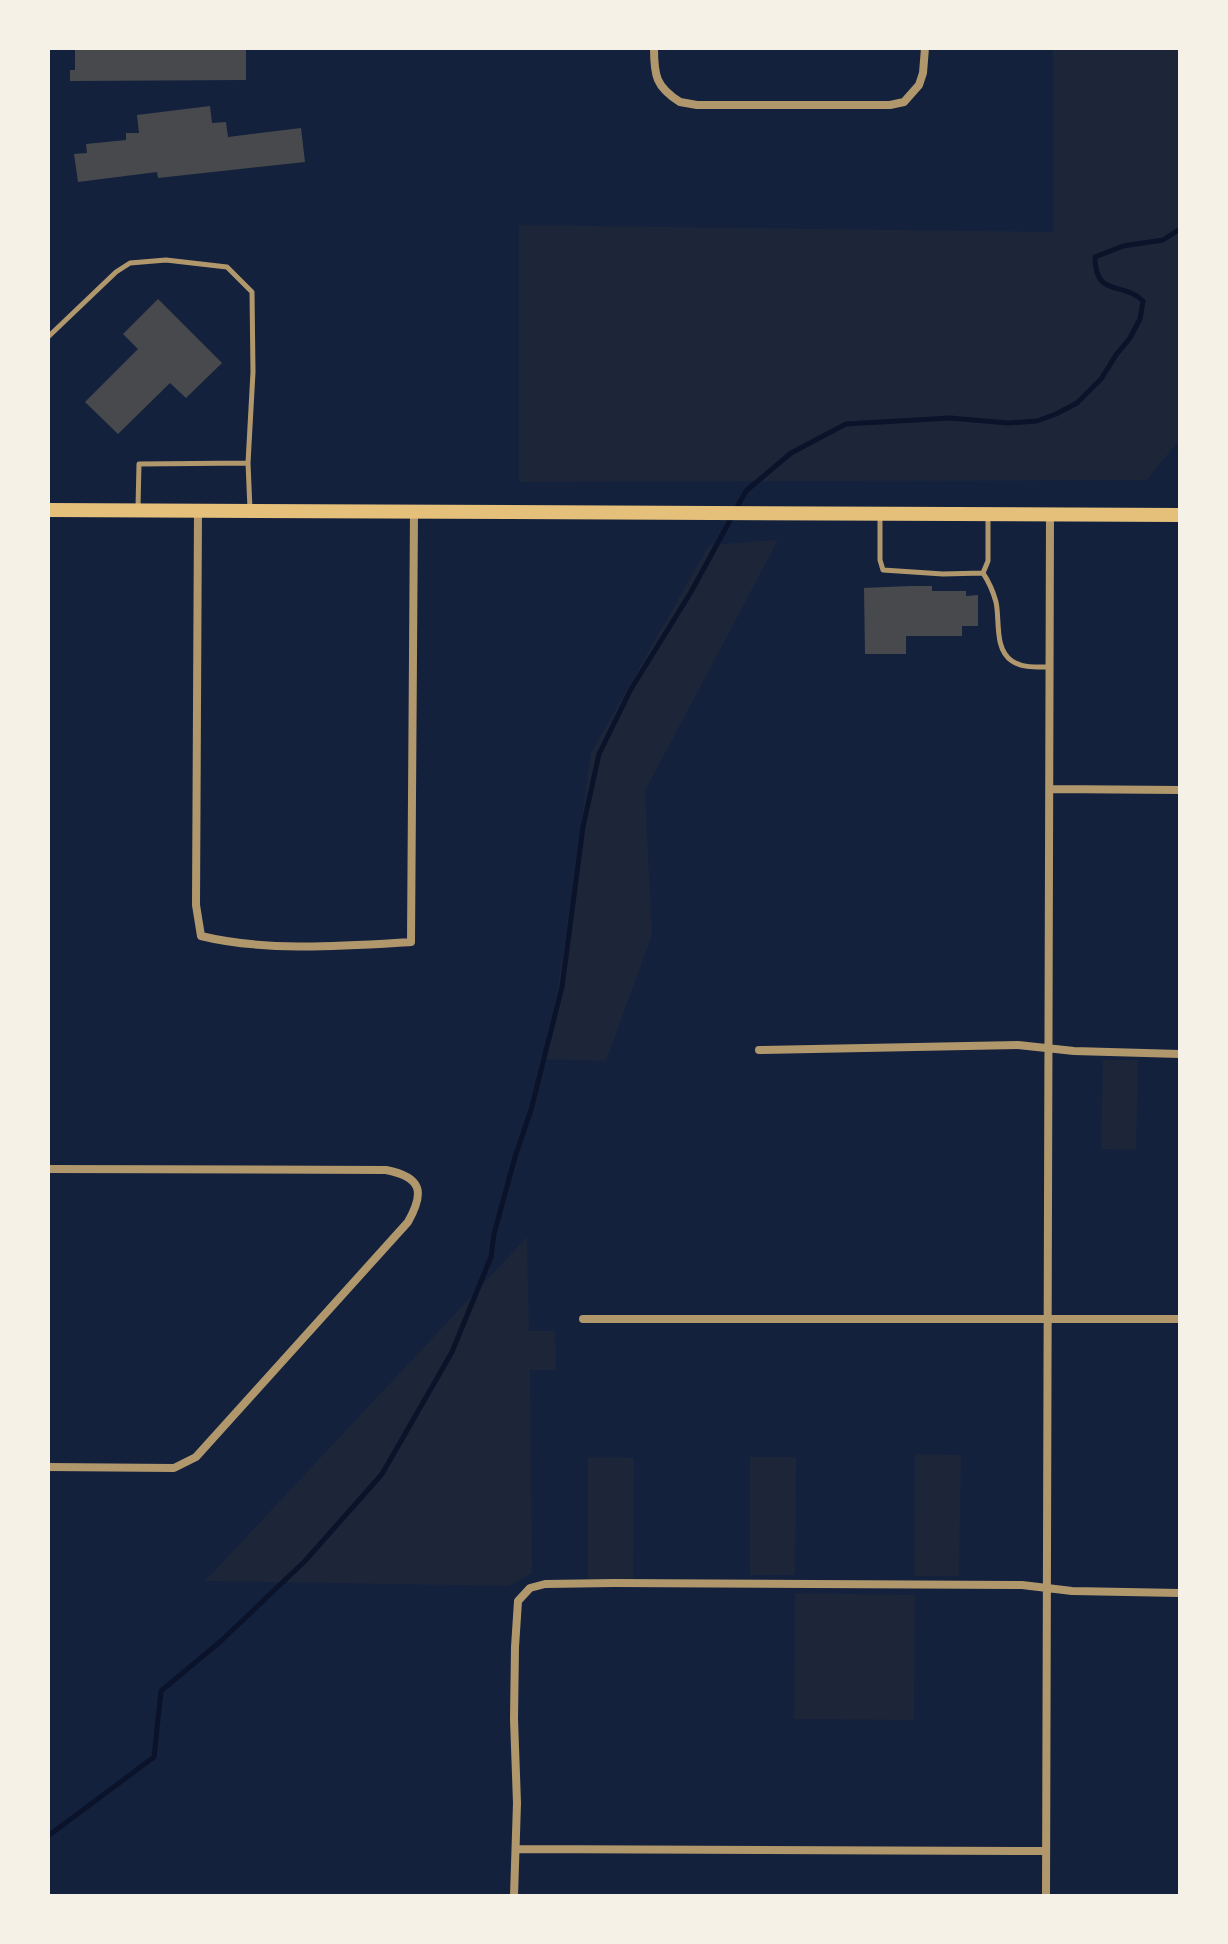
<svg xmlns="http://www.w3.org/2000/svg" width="1228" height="1944" viewBox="0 0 1228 1944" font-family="Montserrat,sans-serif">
	<rect width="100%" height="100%" fill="#14213d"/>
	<path fill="#1d2539" d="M 1053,48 L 1180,48 L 1180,439 L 1147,480 L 519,482 L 519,225 L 1053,232 Z
		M 778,540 L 645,791 L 652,935 L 606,1061 L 542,1059 L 558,988 L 591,753 L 709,545 Z
		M 1103,1060 L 1138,1060 L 1136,1150 L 1101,1149 Z
		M 527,1237 L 529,1331 L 555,1331 L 556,1370 L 530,1370 L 532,1573 L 509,1586 L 205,1581 Z
		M 915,1454 L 961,1455 L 959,1576 L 914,1576 Z
		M 588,1457 L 634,1458 L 633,1579 L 588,1579 Z
		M 750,1457 L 796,1457 L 795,1575 L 750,1575 Z
		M 795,1593 L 915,1595 L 914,1720 L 794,1719 Z"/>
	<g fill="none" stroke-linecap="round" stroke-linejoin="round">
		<path stroke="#0b132b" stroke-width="5" d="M 48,1836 L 154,1757 L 161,1691 L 221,1641 L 305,1561 L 382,1474 L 452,1352 L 491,1257 L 494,1234 L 515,1157 L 531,1110 L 562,987 L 583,827 L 599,754 L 631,689 L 691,592 L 746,491 L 791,453 L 846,424 L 950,418 L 1008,423 L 1037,421 L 1056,414 L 1077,403 L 1101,379 L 1116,355 L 1130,338 L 1140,319 L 1143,301 C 1123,281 1095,298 1095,257 L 1123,246 L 1163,240 L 1180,229"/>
	</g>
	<path fill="#48494c" d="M 75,48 L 246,48 L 246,80 L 70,81 L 70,70 L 75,70 Z
		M 210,106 L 212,123 L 226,122 L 228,137 L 301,128 L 305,162 L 158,178 L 157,172 L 78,182 L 74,154 L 87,153 L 86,144 L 126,140 L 126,133 L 139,133 L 137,115 Z
		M 158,299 L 222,363 L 186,398 L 170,383 L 118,434 L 85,402 L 138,349 L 123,334 Z
		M 910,586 L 932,586 L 932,591 L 966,591 L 966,596 L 978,595 L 978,626 L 962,626 L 962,636 L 906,636 L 906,654 L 865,654 L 864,588 Z"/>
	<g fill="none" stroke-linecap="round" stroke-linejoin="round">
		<path stroke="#b1986c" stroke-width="5" d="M 48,337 L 116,272 L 130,263 L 166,260 L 227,267 L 252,292 L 253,372 L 248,463
			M 138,507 L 139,464 L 248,463 L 250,509
			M 880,514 L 880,560 L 883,570 L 943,574 L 983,573 L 988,561 L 988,516
			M 983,573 C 989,582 993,591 996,602 C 1000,620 994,649 1012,661 C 1022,668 1036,667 1049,667"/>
		<path stroke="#b1986c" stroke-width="8" d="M 654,48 C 654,76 656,87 680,102 L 697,105 L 890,105 L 904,102 L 919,85 L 923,73 L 925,48
			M 198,510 L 196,905 L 201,936 C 266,952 344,946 411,942 L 414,511
			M 1050,789 L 1180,790
			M 759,1050 L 1018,1045 L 1074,1051 L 1180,1054
			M 48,1169 L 386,1170 C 422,1177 425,1192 408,1222 L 196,1457 L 174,1468 L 48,1467
			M 583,1319 L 1180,1319
			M 517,1849 L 1046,1851
			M 514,1896 L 517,1803 L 514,1719 L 515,1647 L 518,1601 L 530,1588 L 545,1584 L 614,1583 L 1022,1585 L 1072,1591 L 1180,1593
			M 1046,1896 L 1050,514"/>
		<path stroke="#e5c07b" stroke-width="14" d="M 48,510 L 1180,515"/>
	</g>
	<rect width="1228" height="1944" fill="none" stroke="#f6f1e7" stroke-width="100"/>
</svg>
